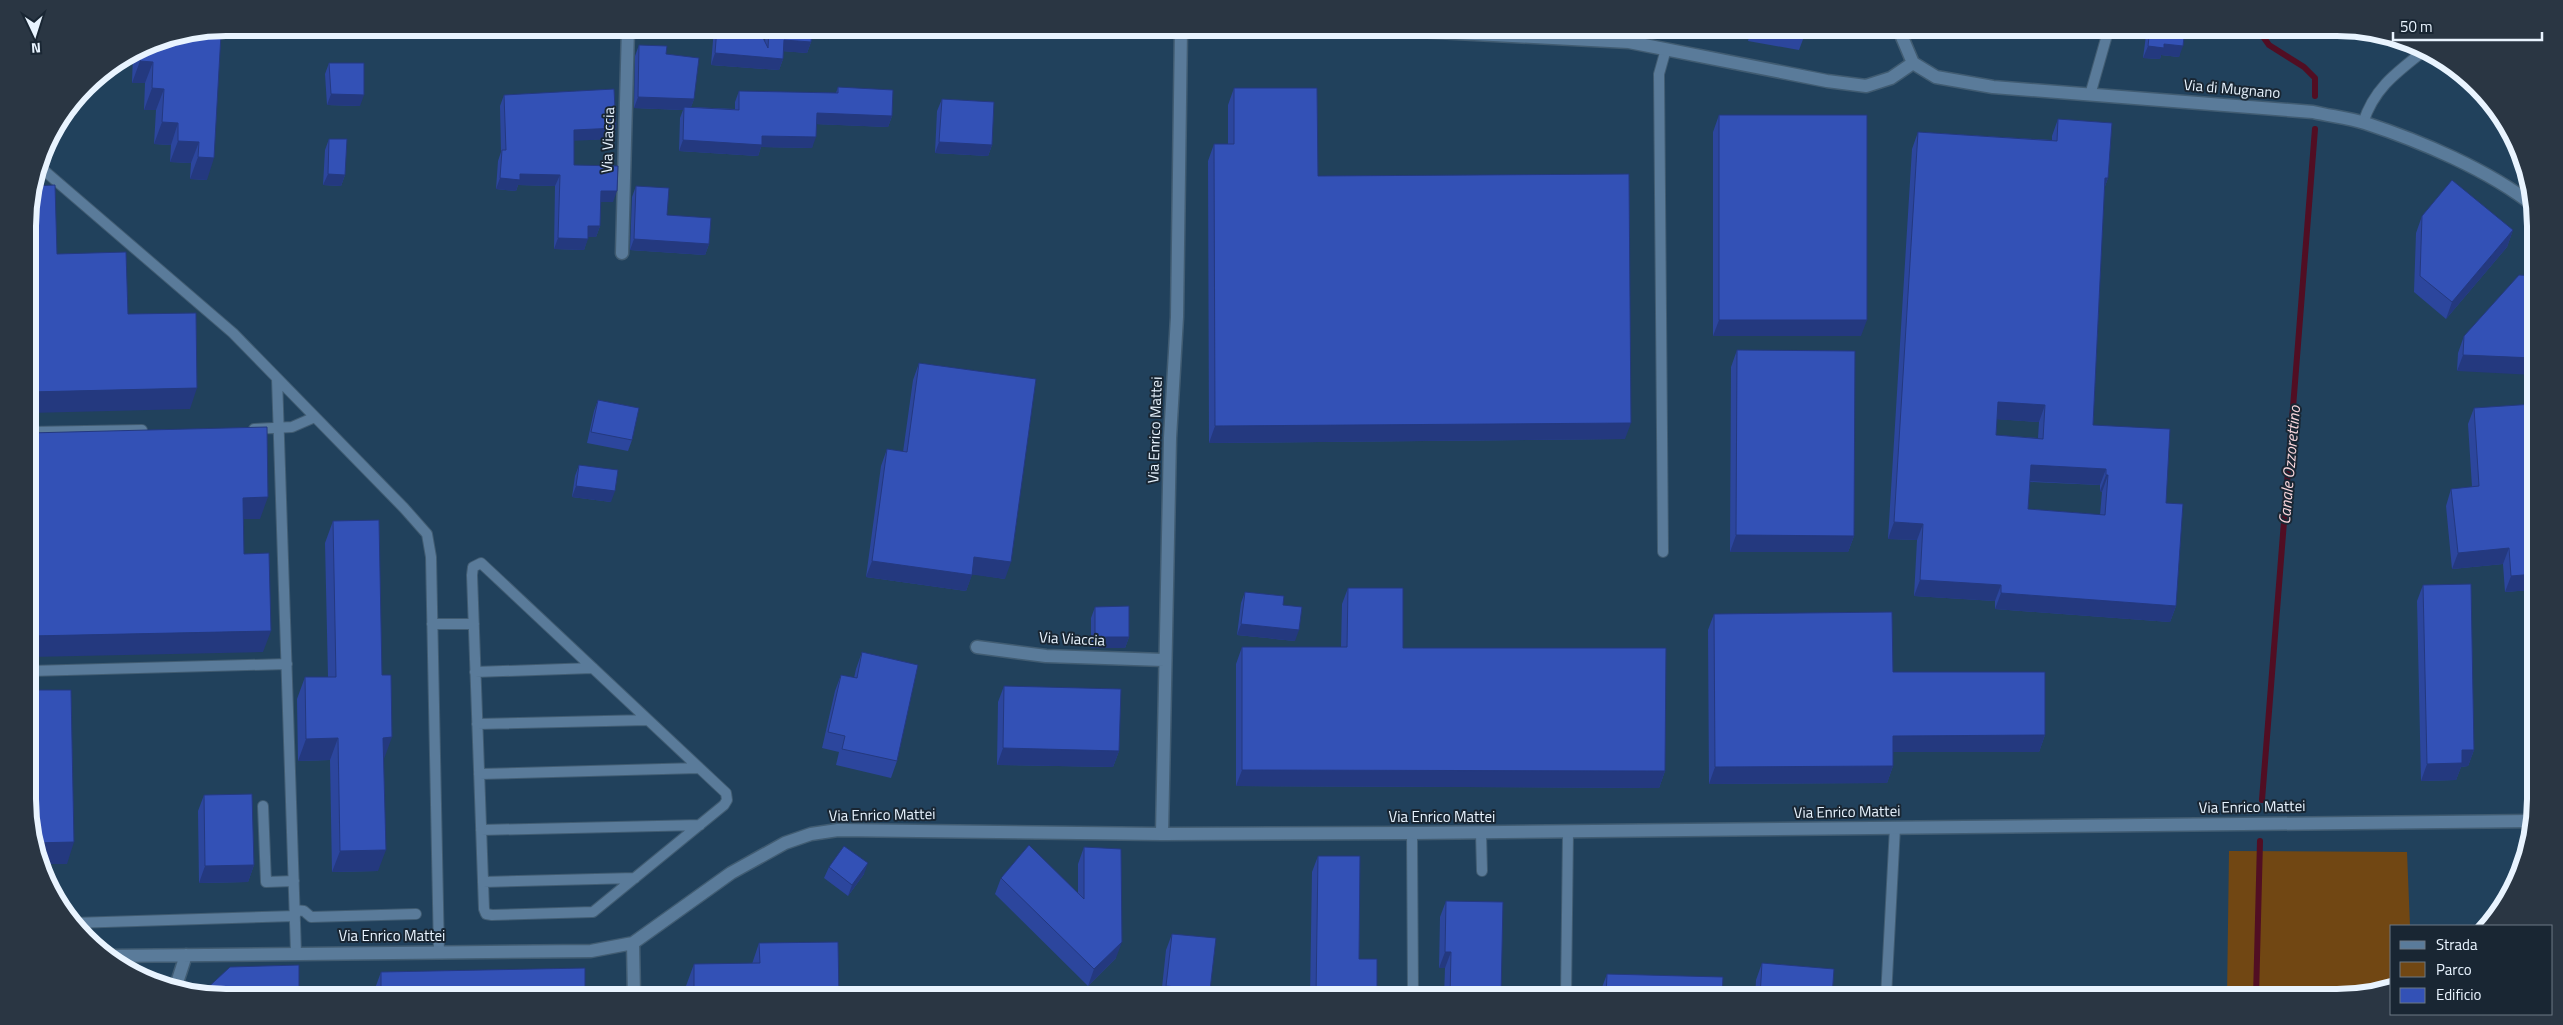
<svg xmlns="http://www.w3.org/2000/svg" width="2563" height="1025" viewBox="0 0 2563 1025" font-family="'Titillium Web',sans-serif">
	<rect width="100%" height="100%" fill="#21415c"/>
	<path fill="#714713" d="M 2229,851 L 2407,852 L 2410,926 L 2392,926 L 2392,989 L 2349,997 L 2227,997 Z"/>
	<g fill="none" stroke-linecap="round" stroke-linejoin="round">
		<path stroke="#510e23" stroke-width="6" d="M 2257,28 L 2269,45 L 2304,67 L 2315,78 L 2315,96
			M 2262,800 L 2315,129
			M 2256,997 L 2260,841"/>
		<defs>
			<path id="service" d="M 2090,95 L 2109,28
				M 2363,123 C 2374,88 2397,72 2425,50
				M 40,167 L 233,333 L 404,508 L 427,534 L 431,557 L 439,953
				M 277,378 L 296,953
				M 254,429 L 292,427 L 315,417
				M 29,432 L 142,430
				M 1663,552 L 1659,74 L 1666,49
				M 481,563 L 726,793 L 727,800 L 724,805 L 593,912 L 492,915 L 486,914 L 484,909 L 472,575 L 473,567 Z
				M 432,624 L 474,624
				M 30,671 L 287,664
				M 475,672 L 593,668
				M 2535,723 L 2533,727 L 2535,737
				M 477,724 L 648,720
				M 479,774 L 699,768
				M 263,806 L 266,882 L 294,881
				M 481,830 L 700,825
				M 1412,833 L 1413,997
				M 1481,833 L 1482,871
				M 483,882 L 635,878
				M 295,910 L 304,911 L 311,917 L 416,914
				M 73,923 L 295,916
				M 1566,997 L 1568,832
				M 1886,997 L 1895,827"/>
			<path id="minor" d="M 853,28 L 879,28
				M 1361,28 L 1629,42 L 1827,81 L 1866,86 L 1891,78 L 1913,63
				M 1901,28 L 1902,37 L 1913,63 L 1936,77 L 1993,87 L 2313,112 C 2330,116 2349,118 2365,123 C 2420,141 2489,170 2534,206
				M 200,33 L 279,28
				M 622,253 L 628,28
				M 977,647 L 1046,656 L 1164,660
				M 1162,834 L 1170,438 L 1177,317 L 1181,28
				M 633,943 L 634,997
				M 107,956 L 591,951 L 633,943 L 731,873 L 785,843 L 811,834 L 838,830 L 1162,834 L 1412,833 L 2532,821
				M 175,989 L 186,955"/>
		</defs>
		<use href="#service" stroke="#415c72" stroke-width="12"/>
		<use href="#minor" stroke="#415c72" stroke-width="15"/>
		<use href="#service" stroke="#5a7b9a" stroke-width="10"/>
		<use href="#minor" stroke="#5a7b9a" stroke-width="12"/>
	</g>
	<path fill="#2c469d" fill-rule="evenodd" d="M 714,28 L 758,28 L 765,42 L 766,28 L 812,28 L 811,42 L 807,53 L 783,51 L 783,59 L 779,70 L 711,65 Z
		M 1751,28 L 1806,28 L 1805,34 L 1799,50 L 1748,41 Z
		M 2147,28 L 2185,28 L 2179,57 L 2161,55 L 2160,59 L 2143,58 Z
		M 201,33 L 207,180 L 190,179 L 191,163 L 170,162 L 171,145 L 154,144 L 156,110 L 144,110 L 145,83 L 132,83 L 133,53 L 151,43 Z
		M 639,45 L 666,54 L 694,99 L 691,107 L 735,109 L 735,102 L 739,91 L 836,93 L 838,87 L 892,116 L 888,127 L 816,124 L 812,148 L 761,147 L 758,156 L 679,151 L 680,118 L 683,110 L 634,108 L 635,56 Z
		M 329,63 L 360,106 L 327,105 L 325,74 Z
		M 1234,88 L 1318,176 L 1625,439 L 1209,443 L 1208,161 L 1214,144 L 1228,144 L 1228,105 Z
		M 504,95 L 616,128 L 611,139 L 574,140 L 574,165 L 613,202 L 600,202 L 600,226 L 596,237 L 588,237 L 584,250 L 554,249 L 555,186 L 518,185 L 516,191 L 496,189 L 498,161 L 501,152 L 500,106 Z
		M 942,99 L 992,145 L 988,156 L 935,153 L 937,111 Z
		M 1719,115 L 1861,336 L 1713,336 L 1713,132 Z
		M 2058,119 L 2108,178 L 2104,189 L 2093,425 L 2166,503 L 2176,606 L 2170,622 L 1995,609 L 1995,601 L 1914,596 L 1917,540 L 1888,539 L 1912,149 L 1918,132 L 2052,140 L 2052,136 ZM 1997,419 L 2039,422 L 2038,438 L 1996,435 ZM 2030,482 L 2100,485 L 2100,491 L 2102,492 L 2100,515 L 2028,509 Z
		M 329,139 L 345,175 L 341,186 L 323,185 L 325,150 Z
		M 636,186 L 667,215 L 709,244 L 705,255 L 630,250 L 632,197 Z
		M 2422,216 L 2513,230 L 2507,247 L 2446,319 L 2414,292 L 2416,233 Z
		M 2534,276 L 2457,371 L 2458,353 L 2464,336 Z
		M 1737,350 L 1854,536 L 1848,552 L 1730,552 L 1731,367 Z
		M 919,363 L 1005,579 L 972,574 L 966,591 L 866,577 L 881,466 L 887,449 L 903,452 L 913,380 Z
		M 598,400 L 632,440 L 628,451 L 587,443 L 594,411 Z
		M 2534,404 L 2535,487 L 2528,487 L 2535,556 L 2535,579 L 2531,590 L 2505,592 L 2503,564 L 2452,569 L 2446,506 L 2451,489 L 2472,487 L 2468,424 L 2474,408 Z
		M 579,465 L 611,502 L 572,497 L 575,476 Z
		M 333,521 L 384,759 L 378,871 L 332,872 L 330,760 L 298,761 L 297,699 L 305,677 L 328,677 L 325,543 Z
		M 2423,585 L 2474,750 L 2468,766 L 2461,767 L 2456,780 L 2421,781 L 2417,601 Z
		M 1348,588 L 1403,648 L 1665,771 L 1659,788 L 1236,786 L 1236,664 L 1242,647 L 1341,647 L 1342,604 Z
		M 1245,592 L 1283,605 L 1295,641 L 1237,635 L 1241,603 Z
		M 1095,607 L 1129,637 L 1125,648 L 1091,648 L 1091,618 Z
		M 1714,614 L 1893,672 L 2045,735 L 2039,752 L 1893,752 L 1893,766 L 1887,783 L 1709,784 L 1708,630 Z
		M 862,652 L 897,761 L 891,778 L 836,765 L 839,752 L 822,748 L 835,691 L 841,675 L 854,678 L 856,669 Z
		M 1004,686 L 1119,751 L 1113,767 L 997,765 L 998,702 Z
		M 204,795 L 254,865 L 248,882 L 199,883 L 198,811 Z
		M 1084,847 L 1116,958 L 1088,986 L 995,894 L 1001,878 L 1078,893 L 1078,864 Z
		M 1318,856 L 1359,959 L 1377,997 L 1310,997 L 1312,872 Z
		M 829,867 L 864,874 L 848,896 L 824,878 Z
		M 1446,901 L 1501,997 L 1444,997 L 1445,968 L 1439,968 L 1440,917 Z
		M 1172,934 L 1207,997 L 1161,997 L 1166,950 Z
		M 759,943 L 839,997 L 686,997 L 686,986 L 694,964 L 752,964 Z
		M 1762,963 L 1832,997 L 1755,997 L 1756,980 Z
		M 381,972 L 585,997 L 373,997 L 373,994 Z
		M 1607,974 L 1722,997 L 1601,997 L 1601,990 Z"/>
	<path fill="#24397f" d="M 784,40 L 811,42 L 807,53 L 780,51 Z
		M 2164,44 L 2183,46 L 2179,57 L 2161,55 L 2160,59 L 2143,58 L 2148,46 Z
		M 715,53 L 783,59 L 779,70 L 711,65 Z
		M 140,61 L 153,62 L 145,83 L 132,83 Z
		M 152,88 L 164,89 L 156,110 L 144,110 Z
		M 331,94 L 364,95 L 360,106 L 327,105 Z
		M 638,97 L 694,99 L 690,110 L 684,107 L 683,110 L 634,108 Z
		M 817,113 L 892,116 L 888,127 L 812,124 Z
		M 162,122 L 178,123 L 171,145 L 154,144 Z
		M 616,128 L 611,139 L 570,141 L 574,130 Z
		M 762,136 L 816,137 L 812,148 L 761,147 L 758,156 L 679,151 L 683,140 Z
		M 178,141 L 199,142 L 191,163 L 170,162 Z
		M 939,142 L 992,145 L 988,156 L 935,153 Z
		M 198,157 L 214,158 L 207,180 L 190,179 Z
		M 328,174 L 345,175 L 341,186 L 323,185 Z
		M 520,174 L 560,175 L 555,186 L 518,185 L 516,191 L 496,189 L 500,178 Z
		M 2105,178 L 2108,178 L 2102,194 Z
		M 601,191 L 617,191 L 613,202 L 597,202 Z
		M 588,226 L 600,226 L 596,237 L 584,237 Z
		M 2513,230 L 2507,247 L 2446,319 L 2452,302 Z
		M 558,238 L 588,239 L 584,250 L 554,249 Z
		M 634,239 L 709,244 L 705,255 L 630,250 Z
		M 1719,320 L 1867,320 L 1861,336 L 1713,336 Z
		M 2463,355 L 2534,358 L 2534,375 L 2457,371 Z
		M 197,388 L 190,409 L 29,413 L 29,392 Z
		M 1998,402 L 2045,405 L 2039,422 L 1992,419 Z
		M 1631,423 L 1625,439 L 1209,443 L 1215,426 Z
		M 2031,465 L 2106,469 L 2100,485 L 2025,481 Z
		M 2526,471 L 2535,471 L 2535,487 L 2520,488 Z
		M 2106,475 L 2108,475 L 2102,492 L 2100,491 Z
		M 576,486 L 615,491 L 611,502 L 572,497 Z
		M 268,497 L 260,519 L 235,519 L 243,498 Z
		M 1894,522 L 1923,524 L 1917,540 L 1888,539 Z
		M 1736,535 L 1854,536 L 1848,552 L 1730,552 Z
		M 2509,548 L 2503,564 L 2452,569 L 2458,553 Z
		M 974,557 L 1011,562 L 1005,579 L 968,574 Z
		M 872,561 L 972,575 L 966,591 L 866,577 Z
		M 2535,574 L 2535,579 L 2531,590 L 2505,592 L 2511,576 Z
		M 1920,580 L 2001,585 L 1995,601 L 1914,596 Z
		M 2001,593 L 2176,606 L 2170,622 L 1995,609 Z
		M 1241,624 L 1299,630 L 1295,641 L 1237,635 Z
		M 271,631 L 263,652 L 30,657 L 30,636 Z
		M 1095,637 L 1129,637 L 1125,648 L 1091,648 Z
		M 2045,735 L 2039,752 L 1887,752 L 1893,736 Z
		M 392,737 L 384,759 L 383,738 Z
		M 338,738 L 330,760 L 298,761 L 306,739 Z
		M 1003,748 L 1119,751 L 1113,767 L 997,765 Z
		M 2462,750 L 2474,750 L 2468,766 L 2461,767 L 2456,780 L 2421,781 L 2427,764 Z
		M 1893,766 L 1887,783 L 1709,784 L 1715,767 Z
		M 1242,770 L 1665,771 L 1659,788 L 1236,786 Z
		M 74,842 L 67,864 L 41,864 L 33,843 Z
		M 386,850 L 378,871 L 332,872 L 340,851 Z
		M 868,863 L 864,874 L 848,896 L 852,885 Z
		M 254,865 L 248,882 L 199,883 L 205,866 Z
		M 1122,942 L 1116,958 L 1088,986 L 1094,969 Z
		M 1445,952 L 1451,952 L 1445,968 L 1439,968 Z
		M 1166,986 L 1210,990 L 1207,997 L 1162,997 Z"/>
	<path fill="#3351b6" stroke="#24397f" fill-rule="evenodd" d="M 717,28 L 758,28 L 768,48 L 769,28 L 812,28 L 811,42 L 784,40 L 783,59 L 715,53 Z
		M 1770,28 L 1806,28 L 1805,34 Z
		M 2150,28 L 2185,28 L 2183,46 L 2164,44 L 2164,48 L 2148,46 Z
		M 201,33 L 221,34 L 214,158 L 198,157 L 199,142 L 178,141 L 178,123 L 162,122 L 164,89 L 152,88 L 153,62 L 140,61 L 140,49 L 151,43 Z
		M 639,45 L 667,46 L 666,54 L 699,58 L 694,99 L 638,97 Z
		M 329,63 L 364,63 L 364,95 L 331,94 Z
		M 838,87 L 893,90 L 892,116 L 817,113 L 816,137 L 762,136 L 762,145 L 683,140 L 684,107 L 739,110 L 739,91 L 838,93 Z
		M 1234,88 L 1317,88 L 1318,176 L 1629,174 L 1631,423 L 1215,426 L 1214,144 L 1234,144 Z
		M 614,89 L 616,128 L 574,130 L 574,165 L 618,166 L 617,191 L 601,191 L 600,226 L 588,226 L 588,239 L 558,238 L 560,175 L 520,174 L 520,180 L 500,178 L 502,150 L 506,150 L 504,95 Z
		M 942,99 L 994,102 L 992,145 L 939,142 Z
		M 1719,115 L 1867,115 L 1867,320 L 1719,320 Z
		M 2058,119 L 2112,123 L 2108,178 L 2105,178 L 2093,425 L 2170,429 L 2166,503 L 2183,504 L 2176,606 L 2001,593 L 2001,585 L 1920,580 L 1923,524 L 1894,522 L 1918,132 L 2057,141 ZM 1998,402 L 2045,405 L 2043,439 L 1996,435 ZM 2031,465 L 2106,469 L 2106,475 L 2108,475 L 2105,515 L 2028,509 Z
		M 329,139 L 347,139 L 345,175 L 328,174 Z
		M 2452,180 L 2513,230 L 2452,302 L 2420,276 L 2422,216 Z
		M 55,185 L 57,254 L 126,252 L 128,314 L 196,313 L 197,388 L 29,392 L 28,213 L 35,186 Z
		M 636,186 L 669,188 L 667,215 L 711,218 L 709,244 L 634,239 Z
		M 2519,275 L 2534,276 L 2534,358 L 2463,355 L 2464,336 Z
		M 1737,350 L 1855,351 L 1854,536 L 1736,535 Z
		M 919,363 L 1036,379 L 1011,562 L 974,557 L 972,575 L 872,561 L 887,449 L 907,452 Z
		M 598,400 L 639,408 L 632,440 L 591,432 Z
		M 2534,404 L 2535,471 L 2526,471 L 2535,556 L 2535,574 L 2511,576 L 2509,548 L 2458,553 L 2451,489 L 2479,486 L 2474,408 Z
		M 267,427 L 268,497 L 243,498 L 244,554 L 269,553 L 271,631 L 30,636 L 29,433 Z
		M 579,465 L 618,470 L 615,491 L 576,486 Z
		M 379,520 L 382,675 L 391,675 L 392,737 L 383,738 L 386,850 L 340,851 L 338,738 L 306,739 L 305,677 L 336,677 L 333,521 Z
		M 2471,584 L 2474,750 L 2462,750 L 2462,763 L 2427,764 L 2423,585 Z
		M 1348,588 L 1403,588 L 1403,648 L 1666,648 L 1665,771 L 1242,770 L 1242,647 L 1347,647 Z
		M 1245,592 L 1284,596 L 1283,605 L 1302,607 L 1299,630 L 1241,624 Z
		M 1129,606 L 1129,637 L 1095,637 L 1095,607 Z
		M 1892,612 L 1893,672 L 2045,672 L 2045,735 L 1893,736 L 1893,766 L 1715,767 L 1714,614 Z
		M 862,652 L 918,665 L 897,761 L 842,749 L 845,736 L 828,732 L 841,675 L 857,678 Z
		M 1004,686 L 1121,689 L 1119,751 L 1003,748 Z
		M 30,690 L 71,690 L 74,842 L 33,843 L 31,837 Z
		M 252,794 L 254,865 L 205,866 L 204,795 Z
		M 1029,845 L 1084,899 L 1084,847 L 1121,849 L 1122,942 L 1094,969 L 1001,878 Z
		M 844,846 L 868,863 L 852,885 L 829,867 Z
		M 1318,856 L 1360,856 L 1359,959 L 1377,959 L 1377,997 L 1316,997 Z
		M 1446,901 L 1503,902 L 1501,997 L 1450,997 L 1451,952 L 1445,952 Z
		M 1172,934 L 1216,938 L 1210,990 L 1166,986 Z
		M 838,942 L 839,997 L 694,997 L 694,964 L 760,963 L 759,943 Z
		M 1762,963 L 1834,969 L 1832,997 L 1760,997 Z
		M 299,965 L 299,997 L 227,998 L 202,993 L 230,967 Z
		M 585,968 L 585,997 L 381,997 L 381,972 Z
		M 1607,974 L 1723,977 L 1722,997 L 1606,997 Z"/>
	<g text-anchor="middle" stroke-width="4" stroke-linejoin="round" paint-order="stroke">
		<g font-size="15" fill="#e9f4ff" stroke="#192633">
			<text transform="translate(2232 89) rotate(5)" y="5">Via di Mugnano</text>
			<text transform="translate(608 140) rotate(-88)" y="5">Via Viaccia</text>
			<text transform="translate(1155 430) rotate(-88)" y="5">Via Enrico Mattei</text>
			<text transform="translate(1072 639) rotate(3)" y="5">Via Viaccia</text>
			<text transform="translate(2252 807) rotate(-1)" y="5">Via Enrico Mattei</text>
			<text transform="translate(1847 812) rotate(-1)" y="5">Via Enrico Mattei</text>
			<text transform="translate(882 815) rotate(-1)" y="5">Via Enrico Mattei</text>
			<text x="1442" y="822">Via Enrico Mattei</text>
			<text x="392" y="941">Via Enrico Mattei</text>
		</g>
		<g font-size="16" font-style="italic" fill="#fad7dd" stroke="#192633">
			<text transform="translate(2289 465) rotate(-85)" y="6">Canale Ozzorettino</text>
		</g>
	</g>
	<path d="M0 0H2563V1025H0ZM226 36H2337A190 190 0 0 1 2527 226V799A190 190 0 0 1 2337 989H226A190 190 0 0 1 36 799V226A190 190 0 0 1 226 36Z" fill="#2a3643" fill-rule="evenodd"/>
	<path fill="none" stroke="#e9f4ff" stroke-width="6" d="M226 36H2337A190 190 0 0 1 2527 226V799A190 190 0 0 1 2337 989H226A190 190 0 0 1 36 799V226A190 190 0 0 1 226 36Z"/>
	<rect x="2390" y="925" width="162" height="90" fill="#192633" stroke="#6c7885"/>
	<rect x="2400" y="941" width="25" height="8" fill="#5a7b9a" stroke="#6c7885"/>
	<text x="2436" y="950" font-size="15" fill="#e9f4ff">Strada</text>
	<rect x="2400" y="962" width="25" height="15" fill="#714713" stroke="#6c7885"/>
	<text x="2436" y="975" font-size="15" fill="#e9f4ff">Parco</text>
	<rect x="2400" y="988" width="25" height="15" fill="#3351b6" stroke="#6c7885"/>
	<text x="2436" y="1000" font-size="15" fill="#e9f4ff">Edificio</text>
	<g transform="translate(35 35) rotate(176)" stroke="#192633" stroke-width="4" paint-order="stroke">
	<path d="M0-4L9 19L0 12L-9 19Z" fill="#e9f4ff"/>
	<text y="-8" font-size="14" font-weight="bold" text-anchor="middle" fill="#e9f4ff">N</text>
	</g>
	<path d="M2393 32v8h149v-8" fill="none" stroke="#e9f4ff" stroke-width="2.5"/>
	<text x="2400" y="32" font-size="15" fill="#e9f4ff" stroke="#192633" stroke-width="4" paint-order="stroke">50 m</text>
</svg>
